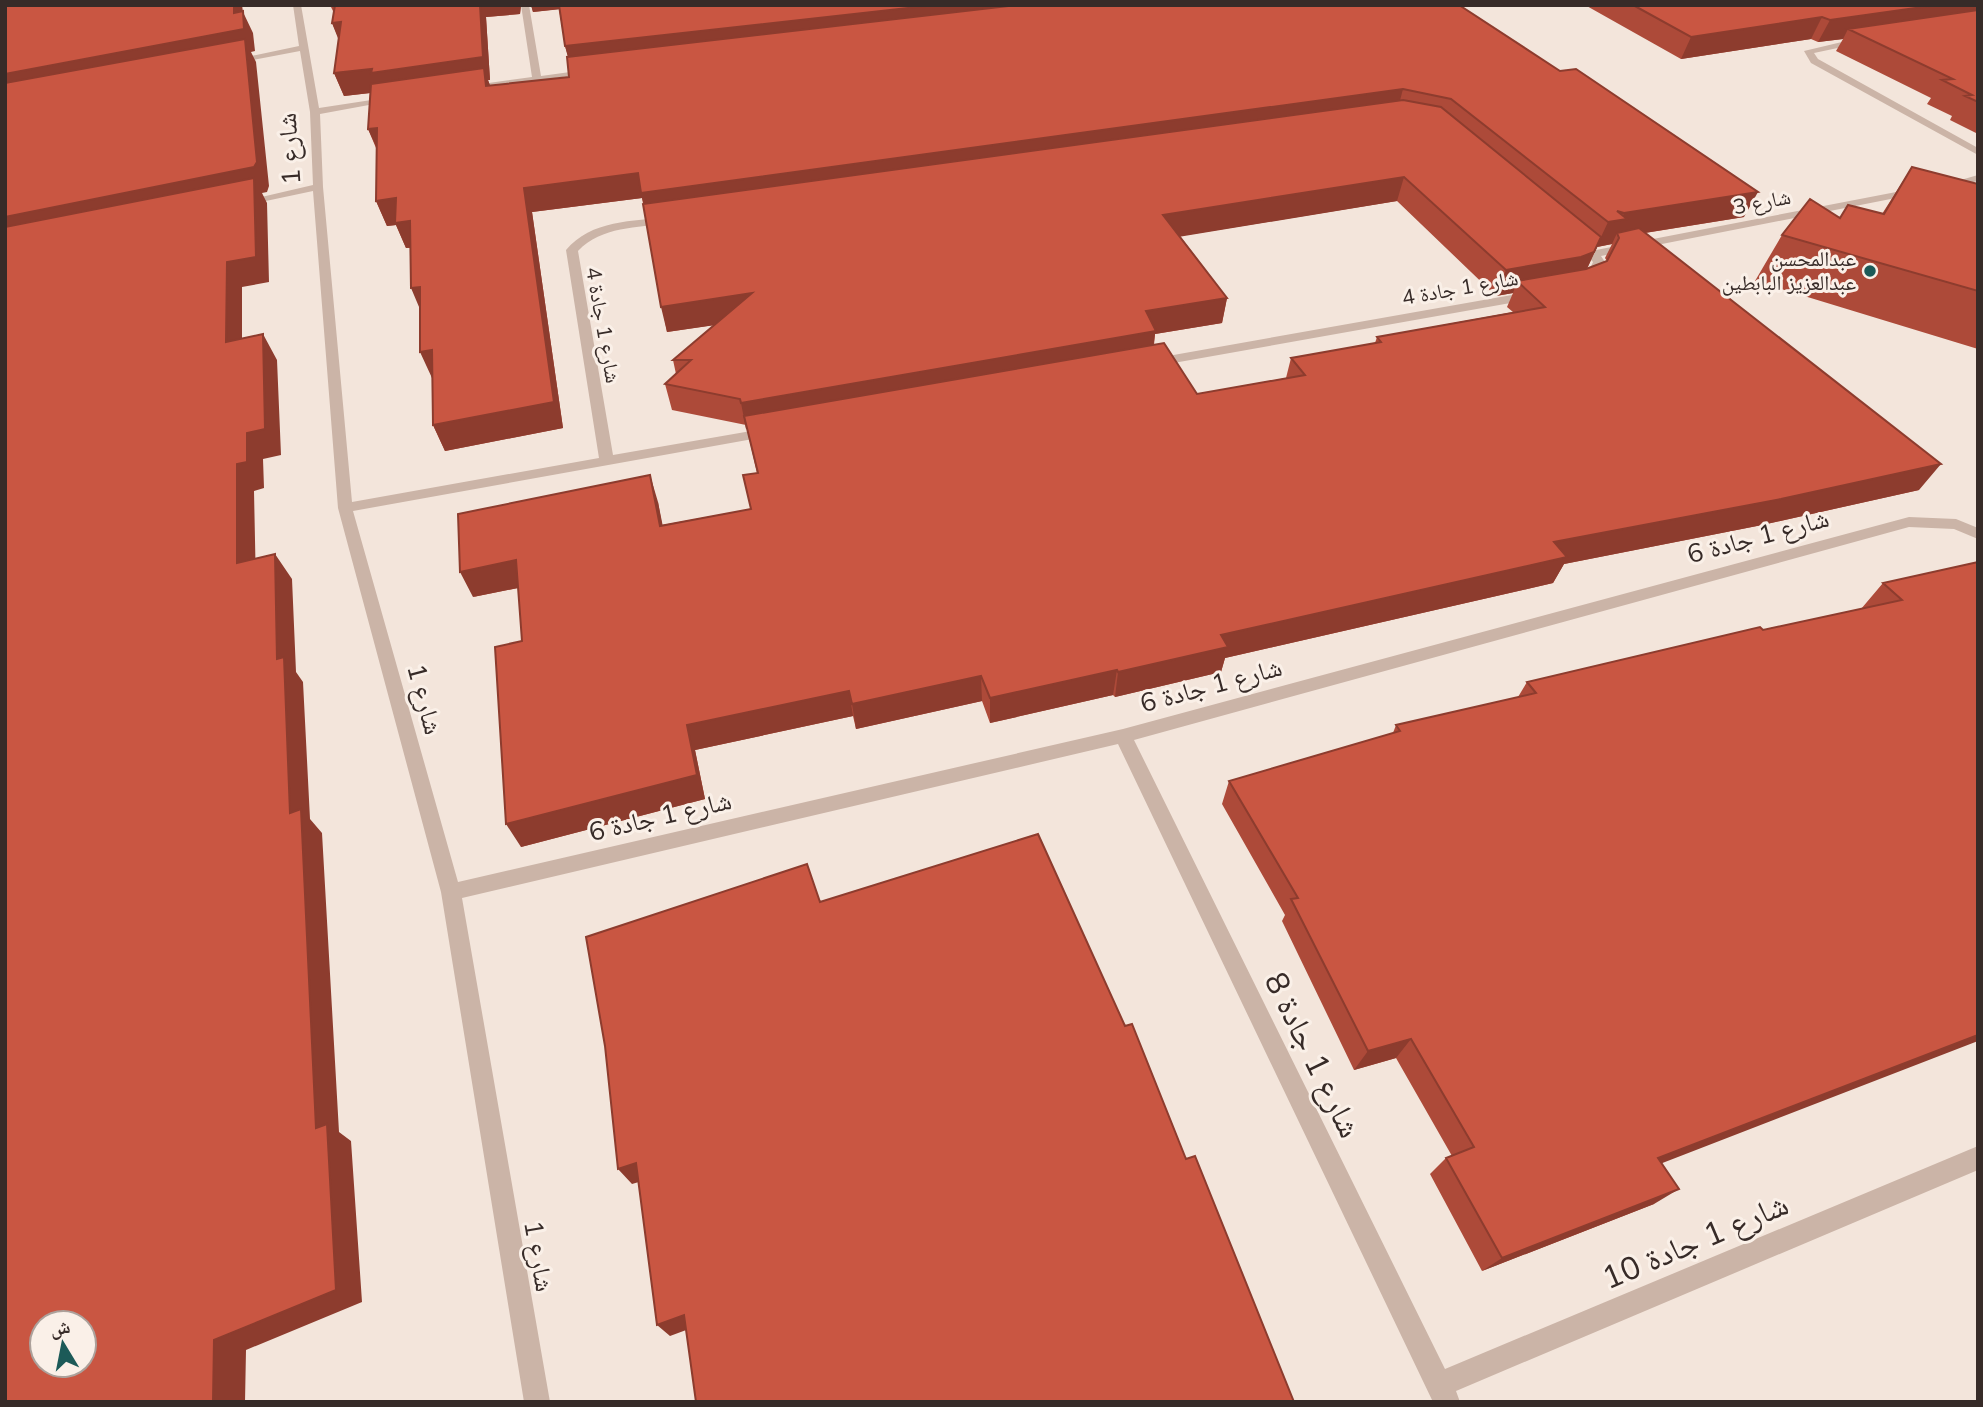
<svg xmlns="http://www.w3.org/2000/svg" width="1983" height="1407" viewBox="0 0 1983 1407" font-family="Mulish,'Noto Naskh Arabic',sans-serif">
	<rect width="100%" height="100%" fill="#f3e5db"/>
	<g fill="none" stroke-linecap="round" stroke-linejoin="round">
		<path fill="#cbb4a7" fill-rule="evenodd" d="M 293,5 L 301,5 L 319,108 L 391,97 L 396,100 L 320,114 L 323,187 L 352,502 L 599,458 L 566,250 C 591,220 633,221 669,217 L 675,220 L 669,223 C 637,228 602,226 578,251 L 613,455 L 769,428 L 776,432 L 769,436 L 353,511 L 458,882 L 1123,729 L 1909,517 L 1956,519 L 1978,528 L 1978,539 L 1954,529 L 1909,527 L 1134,740 L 1445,1369 L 1978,1146 L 1978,1170 L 1456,1391 L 1460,1402 L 1433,1402 L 1118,744 L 462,898 L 550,1402 L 524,1402 L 441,892 L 338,508 L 313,191 L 242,206 L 236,203 L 313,185 L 310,112 L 300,51 L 232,64 L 227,61 L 299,46 Z
			M 521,5 L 529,5 L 541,76 L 592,69 L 597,72 L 464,91 L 464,87 L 467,86 L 532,77 Z
			M 1863,37 L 1866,42 L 1814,53 L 1818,59 L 1978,148 L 1978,155 L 1811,63 L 1804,51 Z
			M 1978,175 L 1978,181 L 1945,189 L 1940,186 Z
			M 1917,188 L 1922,191 L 1921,193 L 1601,256 L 1605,262 L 1594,284 L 1585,287 L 1579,283 L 1585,279 L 1593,262 L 1572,241 L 1572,237 L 1580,237 L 1596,250 Z
			M 1534,291 L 1540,295 L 1538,298 L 1151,367 L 1144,363 L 1151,359 Z"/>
	</g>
	<path fill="#ad4a39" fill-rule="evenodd" d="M 330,5 L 521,5 L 520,14 L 486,17 L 490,80 L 488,80 L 490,86 L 569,77 L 568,56 L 565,46 L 559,9 L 533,12 L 531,5 L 1459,5 L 1744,217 L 1645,233 L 1919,490 L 1762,525 L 1564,564 L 1553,583 L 1225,658 L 1221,672 L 1115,697 L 1113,695 L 990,723 L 982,701 L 856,729 L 853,716 L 695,750 L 705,799 L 521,847 L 522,641 L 518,588 L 473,597 L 658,502 L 662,525 L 751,509 L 757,473 L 746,425 L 672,410 L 665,384 L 676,374 L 673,360 L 714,325 L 667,332 L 642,198 L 532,212 L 563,428 L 445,451 L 433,425 L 432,378 L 410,248 L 406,248 L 396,225 L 387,226 L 376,201 L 376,148 L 368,129 L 370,93 L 344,96 L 334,73 L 339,39 L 332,23 L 334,13 ZM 1397,201 L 1496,296 L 1513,293 L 1507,307 L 1513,312 L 1377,337 L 1375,343 L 1291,358 L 1286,378 L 1197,394 L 1154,345 L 1155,334 L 1222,323 L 1227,298 L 1180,236 ZM 1612,244 L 1605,258 L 1607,261 L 1587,269 L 1597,247 Z
		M 1585,5 L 1978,5 L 1978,134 L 1950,120 L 1952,116 L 1927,104 L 1931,98 L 1836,51 L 1843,39 L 1818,42 L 1811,39 L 1681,59 Z
		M 1912,167 L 1978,184 L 1978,349 L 1755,281 L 1782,235 L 1840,218 L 1882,214 Z
		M 1978,562 L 1662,1163 L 1654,1204 L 1482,1271 L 1430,1174 L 1446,1158 L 1452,1156 L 1396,1058 L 1354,1070 L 1282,921 L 1285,915 L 1222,804 L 1229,781 L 1393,733 L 1396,725 L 1518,697 L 1527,682 L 1861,609 L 1883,583 Z"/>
	<path fill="#8d3c2e" d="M 234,5 L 242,5 L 243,12 L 253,33 L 255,51 L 251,52 L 256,62 L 269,186 L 267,192 L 262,193 L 267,203 L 269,282 L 242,287 L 242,368 L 5,245 L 5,74 L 234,13 Z
		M 480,5 L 521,5 L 520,14 L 486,17 L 490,80 L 488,80 L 492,91 L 379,92 L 344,96 L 334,73 Z
		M 531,5 L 561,5 L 562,9 L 533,12 Z
		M 935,5 L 1127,5 L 571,69 L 565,46 Z
		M 1937,5 L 1978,5 L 1978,19 L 1848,29 L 1843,39 L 1818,42 L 1830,20 Z
		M 1822,17 L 1811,39 L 1681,59 L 1691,37 Z
		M 341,22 L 341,46 L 332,23 Z
		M 1403,89 L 1397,112 L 647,217 L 642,198 L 532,212 L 563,428 L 445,451 L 433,425 L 524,188 L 638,173 Z
		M 377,128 L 379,153 L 368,129 Z
		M 1404,177 L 1397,201 L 1160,240 L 1163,215 Z
		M 1758,192 L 1744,217 L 1619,237 L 1617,233 L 1612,244 L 1597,247 L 1583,277 L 1517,281 L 1513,293 L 1496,296 L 1506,270 L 1594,252 L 1608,222 L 1621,220 L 1624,213 Z
		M 396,198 L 410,221 L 421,246 L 406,248 L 396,225 L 387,226 L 376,201 Z
		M 420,287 L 422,314 L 411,288 Z
		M 752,293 L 757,319 L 667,332 L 661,307 Z
		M 1227,298 L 1222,323 L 1155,334 L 1152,357 L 746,429 L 741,403 L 1146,311 Z
		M 263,334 L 277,360 L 281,455 L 263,459 L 264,488 L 254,491 L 256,589 L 237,563 L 237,464 L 247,433 Z
		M 432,350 L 432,378 L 420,352 Z
		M 1941,464 L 1919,490 L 1762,525 L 1564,564 L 1553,583 L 1225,658 L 1221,672 L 1115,697 L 1118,672 L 1221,635 L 1554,542 Z
		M 650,475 L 658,502 L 668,552 L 660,526 Z
		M 275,554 L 292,579 L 296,672 L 303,682 L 310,819 L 322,833 L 339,1132 L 351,1141 L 362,1302 L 246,1350 L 245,1402 L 213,1402 L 214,1340 L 316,1128 L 277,659 Z
		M 516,560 L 528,586 L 473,597 L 460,572 Z
		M 1117,670 L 1113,695 L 990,723 L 990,698 Z
		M 981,676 L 982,701 L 856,729 L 852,704 Z
		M 849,691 L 853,716 L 695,750 L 705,799 L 521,847 L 506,824 L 687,725 Z
		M 1978,1035 L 1978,1041 L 1634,1174 L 1658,1158 Z
		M 1411,1039 L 1396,1058 L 1354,1070 L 1368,1051 Z
		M 636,1163 L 649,1179 L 632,1184 L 618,1169 Z
		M 1679,1189 L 1654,1204 L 1482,1271 L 1502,1258 Z
		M 684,1315 L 697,1326 L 670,1336 L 657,1325 Z"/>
	<path fill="#c95642" stroke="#8d3c2e" stroke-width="2" fill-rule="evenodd" d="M 5,5 L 234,5 L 234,13 L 243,11 L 244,29 L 5,74 Z
		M 335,5 L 480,5 L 483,57 L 371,73 L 372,69 L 334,73 L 341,22 L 332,23 Z
		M 559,5 L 935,5 L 565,46 Z
		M 1017,5 L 1459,5 L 1560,71 L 1576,69 L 1758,192 L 1624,213 L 1617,211 L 1627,219 L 1608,222 L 1451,99 L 1403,89 L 641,193 L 638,173 L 524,188 L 554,402 L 433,425 L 432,350 L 420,352 L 420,287 L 411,288 L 410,221 L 395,223 L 396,198 L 376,201 L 377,128 L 368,129 L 371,84 L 484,68 L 486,86 L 569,77 L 567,57 Z
		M 1633,5 L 1937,5 L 1830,20 L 1822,17 L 1691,37 Z
		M 1978,10 L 1978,102 L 1965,96 L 1972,95 L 1942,80 L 1953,79 L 1848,29 Z
		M 245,39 L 257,162 L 254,167 L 5,217 L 5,83 Z
		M 1403,100 L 1441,107 L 1601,237 L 1594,252 L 1581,257 L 1506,270 L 1404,177 L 1163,215 L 1227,298 L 1146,311 L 1156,331 L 741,403 L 740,399 L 665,384 L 691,360 L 673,360 L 752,293 L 661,307 L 643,204 Z
		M 1912,167 L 1978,184 L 1978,291 L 1782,235 L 1810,199 L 1840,218 L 1848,205 L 1884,214 Z
		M 254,178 L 256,257 L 227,262 L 226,342 L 263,334 L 265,429 L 247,433 L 247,462 L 237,464 L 237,563 L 275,554 L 277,659 L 284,657 L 290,813 L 301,809 L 316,1128 L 327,1124 L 336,1290 L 214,1340 L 213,1402 L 5,1402 L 5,227 ZM 42,1323 L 84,1323 L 84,1365 L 42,1365 Z
		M 1639,228 L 1941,464 L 1781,499 L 1554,542 L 1567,557 L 1221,635 L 1228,647 L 1118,672 L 1117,670 L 990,698 L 981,676 L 852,704 L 849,691 L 687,725 L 697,775 L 506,824 L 495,647 L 522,641 L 516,560 L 460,572 L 458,514 L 650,475 L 660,526 L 751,509 L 743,475 L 758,473 L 744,416 L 1164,343 L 1197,394 L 1305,375 L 1291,358 L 1381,342 L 1377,337 L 1545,307 L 1517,281 L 1586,269 L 1607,261 L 1619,238 L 1617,233 Z
		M 1978,562 L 1978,1035 L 1658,1158 L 1679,1189 L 1502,1258 L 1446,1158 L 1474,1147 L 1411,1039 L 1368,1051 L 1291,899 L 1298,898 L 1229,781 L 1400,731 L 1396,725 L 1536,693 L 1527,682 L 1760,627 L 1763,630 L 1902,600 L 1883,583 Z
		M 1038,834 L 1125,1026 L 1132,1024 L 1186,1159 L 1195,1156 L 1294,1402 L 696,1402 L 684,1315 L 657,1325 L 636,1163 L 618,1169 L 605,1046 L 586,937 L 807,864 L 820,902 Z"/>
	<circle fill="#1c5a58" stroke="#faf0e8" stroke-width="2.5" cx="1870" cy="271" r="7"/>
	<g text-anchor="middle" stroke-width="6" stroke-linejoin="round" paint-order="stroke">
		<g font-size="21" fill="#372b28" stroke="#faf0e8">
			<text transform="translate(1762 202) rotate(-11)" y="7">شارع 3</text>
			<text transform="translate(1460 288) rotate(-10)" y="7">شارع 1 جادة 4</text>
			<text transform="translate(603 325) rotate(80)" y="7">شارع 1 جادة 4</text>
		</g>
		<g font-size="21" fill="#372b28" stroke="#faf0e8" text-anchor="end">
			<text x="1856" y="266">عبدالمحسن<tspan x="1856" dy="24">عبدالعزيز البابطين</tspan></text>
		</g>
		<g font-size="26" fill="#372b28" stroke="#faf0e8">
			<text transform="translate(289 149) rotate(-94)" y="9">شارع 1</text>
			<text transform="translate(1758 536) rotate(-15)" y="9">شارع 1 جادة 6</text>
			<text transform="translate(1211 685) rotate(-15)" y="9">شارع 1 جادة 6</text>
			<text transform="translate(425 699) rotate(75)" y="9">شارع 1</text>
			<text transform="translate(660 816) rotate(-13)" y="9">شارع 1 جادة 6</text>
			<text transform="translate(539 1256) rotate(80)" y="9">شارع 1</text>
		</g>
		<g font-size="32" fill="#372b28" stroke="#faf0e8">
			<text transform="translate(1313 1055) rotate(64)" y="11">شارع 1 جادة 8</text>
			<text transform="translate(1695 1241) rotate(-23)" y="11">شارع 1 جادة 10</text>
		</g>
	</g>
	<rect width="1983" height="1407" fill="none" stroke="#372b28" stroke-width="14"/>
	<g transform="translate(63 1344) rotate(350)"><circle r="33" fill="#faf0e8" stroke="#aca19b" stroke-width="2"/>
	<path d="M0-5L12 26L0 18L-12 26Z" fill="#1c5a58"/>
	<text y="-10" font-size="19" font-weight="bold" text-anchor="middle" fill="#372b28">ش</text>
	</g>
</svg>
